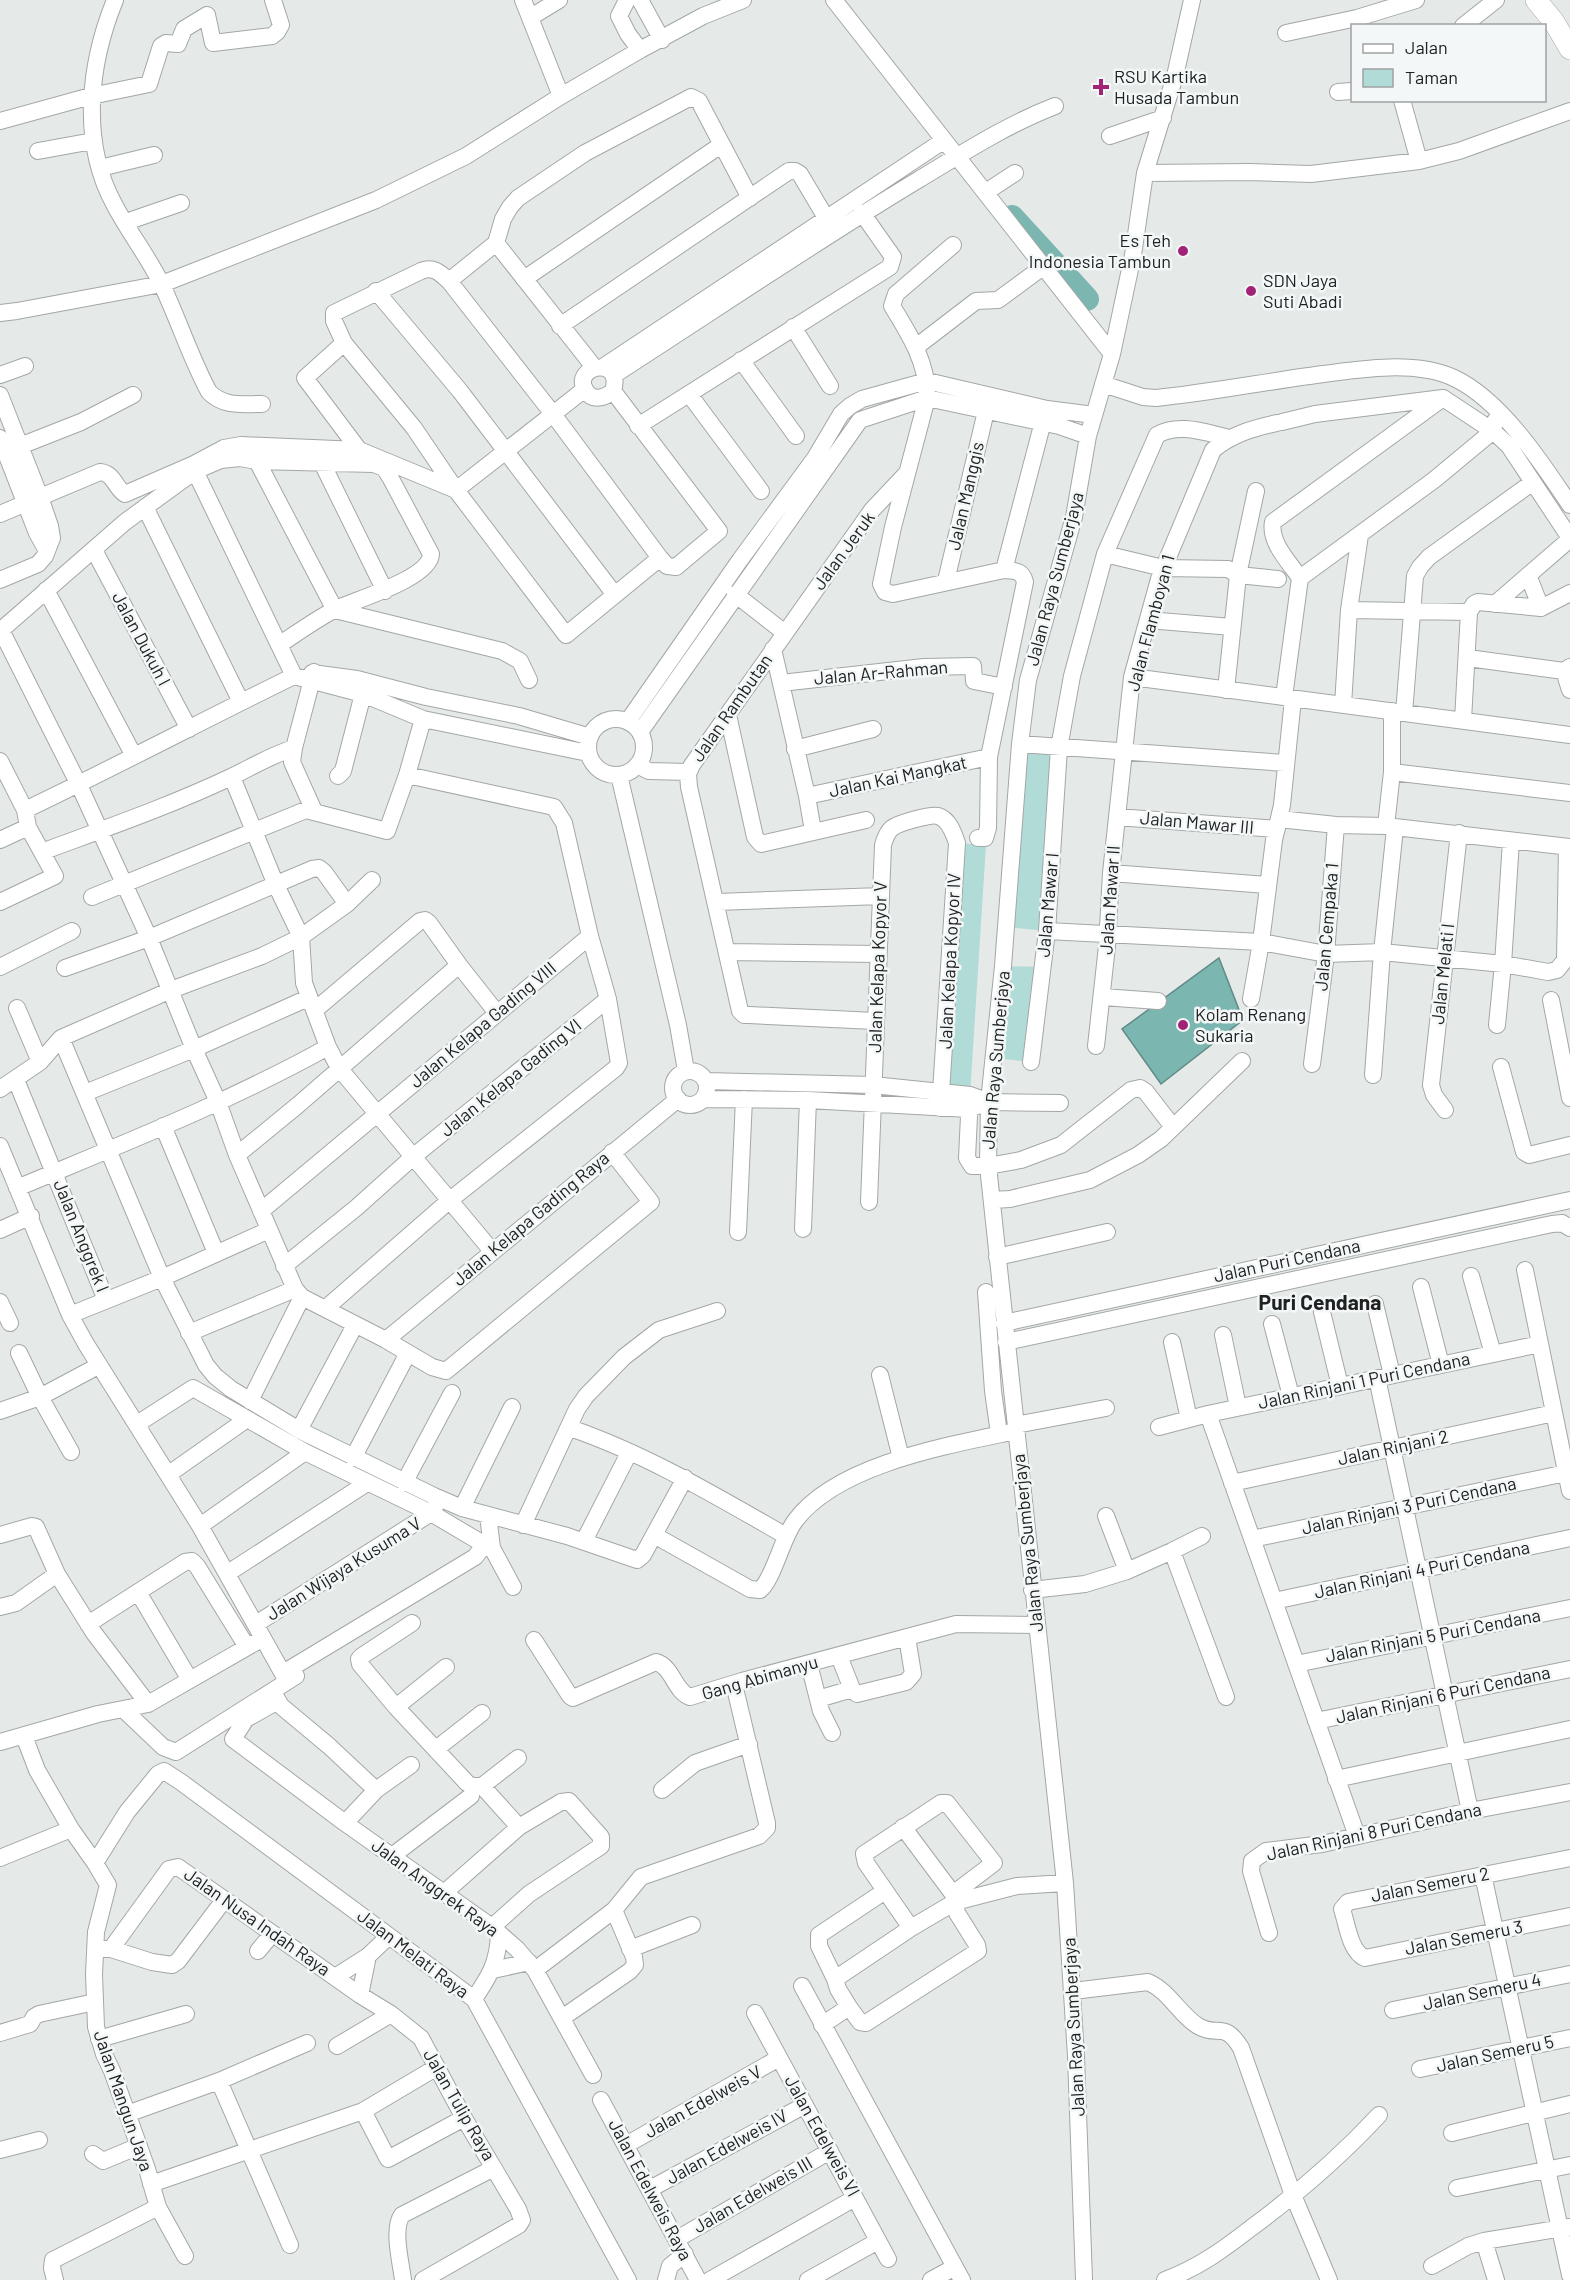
<svg xmlns="http://www.w3.org/2000/svg" width="1570" height="2280" viewBox="0 0 1570 2280" font-family="Barlow,sans-serif">
	<rect width="100%" height="100%" fill="#e5eae9"/>
	<path fill="#b0dbd7" d="M 1020,744 L 1059,748 L 1047,931 L 1005,927 Z
		M 957,843 L 986,845 L 970,1095 L 942,1092 Z
		M 1003,966 L 1043,967 L 1031,1062 L 994,1058 Z"/>
	<path fill="#7cb6b1" stroke="#608a86" stroke-width="1.5" d="M 1219,958 L 1243,1020 L 1161,1084 L 1122,1029 Z"/>
	<g fill="none" stroke-linecap="round" stroke-linejoin="round">
		<path stroke="#7cb6b1" stroke-width="24" d="M 1012,217 L 1087,299"/>
		<defs>
			<path id="minor" d="M 115,0 C 89,64 80,141 114,204 C 128,231 147,255 161,283 C 178,318 190,357 209,392 C 224,407 241,404 262,404
				M 523,0 L 561,96
				M 627,0 L 619,16 L 628,34 L 640,50
				M 640,0 L 662,40
				M 834,0 L 1112,354
				M 531,17 L 559,0
				M 1463,26 L 1496,0
				M 1286,33 L 1357,18 L 1416,0
				M 1338,92 L 1352,91
				M 1402,100 L 1419,161
				M 0,121 L 91,96 L 149,84 L 161,46 L 166,43 L 178,44 L 184,29 L 207,15 L 213,43 L 272,36 L 277,32 L 281,25 L 273,0
				M 1110,136 L 1163,118
				M 38,151 L 93,141
				M 100,168 L 154,155
				M 1145,173 L 1250,172 L 1311,174 L 1419,161 L 1459,151 L 1570,111
				M 986,192 L 1015,173
				M 126,222 L 181,203
				M 496,243 L 594,367
				M 953,245 L 896,294 L 892,306 C 910,335 928,364 927,398 L 893,527 L 881,584 L 885,592 L 893,594 L 1004,570 C 1015,571 1022,570 1025,582 L 989,757 L 988,828 L 985,838 L 978,838
				M 524,279 L 721,145
				M 449,281 L 496,243 L 503,219 L 510,207 L 518,198 L 585,153 L 691,97 L 699,101 L 750,198
				M 376,291 L 460,391 L 615,595
				M 0,313 L 17,311 L 162,284 L 376,200 L 466,156 L 561,96 L 640,50 L 703,16 L 743,0
				M 560,326 L 789,171 L 795,171 L 800,174 L 832,228
				M 793,327 L 830,386
				M 344,343 L 305,378 L 359,450
				M 916,347 L 976,301 L 998,300 L 1044,266
				M 741,360 L 796,436
				M 603,367 L 943,141
				M 0,375 L 25,366
				M 614,375 C 715,310 815,242 918,180 C 963,153 1006,125 1055,106
				M 1103,384 L 1143,397 L 1156,398 C 1207,393 1258,383 1309,376 C 1353,370 1413,359 1454,378 C 1501,400 1542,463 1570,505
				M 613,391 C 605,398 592,402 585,390 C 572,365 624,355 613,391 L 719,531 L 676,567 L 667,566 L 660,558 L 553,414 L 449,281 C 440,273 434,266 421,271 L 334,313 L 334,321 L 344,343 L 414,428 L 456,490 L 566,635 L 660,558
				M 689,394 L 761,491
				M 0,395 L 40,497 L 50,526 L 52,538 L 45,556 L 38,564 L 0,580
				M 1282,422 L 1315,414 L 1443,398 L 1493,431 L 1509,446 L 1570,538
				M 638,426 L 890,267 L 893,257 L 862,213
				M 0,438 L 37,533 L 47,551
				M 20,446 L 81,422 L 133,395
				M 322,463 L 385,591
				M 195,471 L 294,676
				M 1256,491 L 1238,575 L 1278,579
				M 145,507 L 241,702
				M 0,514 L 100,472 C 114,473 115,488 125,494 L 194,464 L 224,448 L 241,445 L 359,450 L 456,490 L 585,389
				M 94,550 L 189,729
				M 1105,554 L 1163,568 L 1228,569 L 1238,575 L 1226,690
				M 1004,570 L 1045,414
				M 1528,575 L 1541,608
				M 1300,578 L 1434,480 L 1493,431 L 1495,421
				M 946,581 L 986,411
				M 46,590 L 134,756
				M 735,594 L 785,633
				M 1495,604 L 1570,539
				M 1349,610 L 1469,612
				M 1148,620 L 1232,627
				M 1,630 L 79,785 L 149,938 L 194,1049 L 218,1102 L 237,1155 L 295,1289 L 302,1297 L 386,1340 L 432,1367 L 446,1371 L 651,1202 L 612,1152
				M 0,631 L 125,522 L 195,471 L 221,460 L 240,458 L 257,461
				M 279,645 C 297,633 315,620 334,610 C 354,600 430,579 431,554 L 390,477 L 384,468 L 374,464 L 257,461 L 335,610 L 502,651 L 520,661 L 529,680
				M 773,649 L 807,796 L 813,831
				M 1468,658 L 1564,671 L 1570,667
				M 1564,671 L 1570,690
				M 312,673 L 357,679 L 426,697 L 519,716 L 590,737
				M 1132,677 L 1570,735
				M 781,683 L 924,667 L 973,666 L 974,681 L 1004,687
				M 1284,697 L 1300,578 C 1289,562 1269,542 1273,522 L 1443,398
				M 1343,705 L 1349,610 L 1360,535
				M 1404,713 L 1415,576 L 1420,567 L 1429,557 L 1533,482
				M 728,715 L 755,837 L 761,844 L 866,820
				M588 747a28 28 0 1 1 56 0a28 28 0 1 1-56 0Z
				M 1463,720 L 1469,612 L 1474,604 L 1478,602 L 1541,608 L 1570,593
				M 628,721 L 740,560 L 815,458 L 841,414 L 850,406 L 862,399 L 927,381 L 1047,409 L 1094,415
				M 640,732 L 860,420 L 927,398 L 1059,426 L 1088,436
				M 1020,744 L 1285,763
				M 795,749 L 873,729
				M 0,761 L 25,810 L 28,827 L 55,876 L 0,902
				M 637,765 L 649,771 L 689,772
				M 1392,772 L 1570,793
				M 619,775 L 678,1025 L 686,1071
				M 338,776 L 343,771 L 363,694
				M 232,777 L 276,885 L 301,937 L 304,983 L 328,1047 L 339,1068 L 492,1251
				M 807,796 L 989,757
				M 25,810 C 115,767 204,720 294,676 L 363,694 L 423,719 L 588,753
				M 314,811 L 292,762 L 294,748 L 314,672
				M 1117,817 L 1277,829
				M 1279,819 L 1336,825 L 1386,826 L 1570,847
				M 1386,826 L 1392,772 L 1392,711
				M 0,840 L 28,827
				M 47,850 C 109,827 172,805 231,777 C 252,767 271,755 294,748
				M 1111,873 L 1267,885
				M 92,897 L 306,810 L 387,831 L 407,775 L 423,719
				M 717,902 L 881,896
				M 1047,931 L 1261,942 L 1326,954 L 1382,952 L 1503,964 L 1548,972 L 1557,970 L 1565,960 L 1567,847
				M 727,952 L 878,954
				M 0,967 L 72,931
				M 65,968 L 149,938 L 312,869 L 319,868 L 324,872 L 347,904
				M 1103,997 L 1158,1001
				M 1251,999 L 1261,942 L 1274,840 L 1282,805 L 1293,699
				M 1551,1000 L 1570,1098
				M 17,1008 L 40,1062
				M 315,1010 L 420,921 L 425,920 L 429,923 L 459,965
				M 875,1021 L 749,1015 L 744,1015 L 740,1011 L 689,787 L 688,774 L 692,765 L 872,510 L 906,474
				M 1497,1025 L 1503,964 L 1511,841
				M 61,1038 L 162,1278 L 206,1365 L 215,1376 L 231,1389 L 299,1430 L 434,1496 L 462,1508 L 567,1536 L 637,1560 L 643,1555 L 685,1478
				M 1096,1046 L 1107,946 L 1111,873 L 1132,677 L 1159,579 L 1213,450 C 1232,434 1254,428 1277,423
				M 1031,1062 L 1047,931 L 1059,748 L 1072,676 L 1105,554 L 1157,435 C 1179,422 1206,433 1230,438
				M 1312,1064 L 1326,954 L 1336,825
				M 1501,1067 L 1524,1152 L 1529,1155 L 1570,1145
				M673 1088a17 17 0 1 1 34 0a17 17 0 1 1-34 0Z
				M 1373,1075 L 1382,952 L 1395,828
				M 16,1080 L 106,1300
				M 706,1081 L 873,1085 L 970,1095 L 989,1102 L 1060,1103
				M 0,1089 L 40,1062 L 61,1038 L 171,990 L 262,956 L 301,937 L 347,904 L 372,880
				M 85,1093 L 194,1049 L 308,998
				M 970,1095 L 967,1158 L 972,1166 L 988,1166 L 1021,1160 L 1061,1145 L 1131,1090 L 1140,1088 L 1146,1092 L 1173,1127
				M 704,1099 L 808,1100 L 969,1109 L 980,1105
				M 1445,1110 L 1434,1095 L 1431,1085 L 1459,833
				M 163,1126 L 216,1253
				M 0,1146 L 70,1315 L 86,1344 L 200,1526 L 287,1681
				M 237,1155 L 298,1105 L 459,965 L 497,1013
				M 17,1188 C 122,1144 229,1102 328,1047
				M 992,1200 L 1010,1199 L 1090,1180 L 1138,1155 L 1161,1139 L 1242,1061
				M 869,1202 L 883,845 C 885,838 887,832 892,828 C 898,823 931,814 938,816 C 949,819 954,834 957,843 L 940,1108
				M 261,1211 L 590,936
				M 803,1229 L 808,1100
				M 0,1230 L 31,1216
				M 738,1232 L 744,1099
				M 997,1257 L 1107,1232
				M 284,1266 L 356,1208 L 414,1156 L 608,999
				M 1525,1270 L 1570,1491
				M 1471,1276 L 1493,1354
				M 1421,1287 L 1441,1365
				M 986,1292 L 993,1391 L 999,1434
				M 0,1302 L 10,1323
				M 1375,1304 L 1392,1375
				M 326,1308 L 450,1200 L 616,1068 L 619,1063 L 608,999 L 590,936 L 564,823 L 554,807 L 407,775
				M 1322,1312 L 1340,1386
				M 70,1315 L 162,1278 L 269,1230
				M 1004,1323 L 1570,1200
				M 1272,1324 L 1291,1396
				M 189,1333 L 295,1289
				M 1223,1335 L 1238,1407
				M 386,1340 L 678,1099
				M 1006,1342 L 1552,1224 L 1562,1223 L 1570,1228
				M 1172,1342 L 1189,1419
				M 19,1353 L 40,1397 L 71,1452
				M 880,1375 L 901,1458
				M 1377,1378 L 1470,1811
				M 250,1401 L 302,1297
				M 0,1411 L 40,1397 L 98,1366
				M 1208,1414 L 1357,1836
				M 137,1424 L 193,1388 L 305,1452 L 431,1513 L 480,1542 L 482,1548 L 475,1557 L 283,1673
				M 1016,1425 L 1106,1408
				M 1159,1427 L 1208,1414 L 1540,1344
				M 570,1428 C 646,1454 716,1496 786,1536
				M 299,1430 L 355,1325
				M 353,1458 L 408,1353
				M 169,1474 L 247,1419
				M 404,1483 L 452,1393
				M 1232,1483 L 1554,1413
				M 462,1508 L 512,1407
				M 488,1515 L 492,1548 L 513,1587
				M 1106,1516 L 1127,1571
				M 523,1525 L 577,1409 L 586,1396 L 624,1357 L 659,1330 L 717,1311
				M 200,1526 L 305,1452
				M 0,1535 L 32,1526 L 36,1527 L 57,1574 L 94,1633 L 148,1704
				M 654,1535 L 750,1589 L 760,1590 C 773,1580 782,1538 795,1521 C 837,1464 950,1445 1016,1431
				M 1252,1539 L 1566,1473
				M 584,1541 L 629,1453
				M 1172,1551 L 1202,1536
				M 228,1573 L 367,1483
				M 1032,1590 L 1085,1584 L 1127,1571 L 1172,1551 L 1226,1697
				M 138,1592 L 190,1680
				M 1274,1601 L 1570,1538
				M 0,1607 L 16,1603 L 57,1574
				M 412,1623 L 362,1656 L 359,1659 L 360,1664 L 396,1707 L 467,1783 L 472,1786 L 482,1786 L 519,1827
				M 88,1624 L 185,1562 L 192,1561 L 197,1566 L 247,1647
				M 256,1624 L 431,1513 L 435,1507
				M 534,1640 L 570,1696 L 573,1698 L 656,1662 C 673,1667 674,1691 690,1697 L 742,1681 L 956,1624 L 1037,1625
				M 839,1656 L 852,1689 L 857,1694 L 906,1682 L 913,1674 L 907,1637
				M 809,1664 L 821,1711 L 832,1733
				M 1296,1664 L 1570,1608
				M 273,1692 L 281,1706 L 329,1746 L 376,1790
				M 818,1699 L 852,1689
				M 278,1701 L 246,1719 L 233,1739 L 345,1823 L 492,1927 L 517,1949 L 535,1970 L 593,2075
				M 396,1707 L 446,1667
				M 123,1709 L 163,1747 L 176,1752 L 296,1676
				M 1316,1721 L 1570,1669
				M 24,1736 L 37,1770 L 71,1829 L 95,1863 L 108,1885 L 96,1932 L 94,1974 L 96,2027 L 104,2054 L 112,2071 L 147,2169 L 158,2207 L 53,2260 L 52,2268 L 55,2280
				M 0,1742 L 98,1714 L 148,1704 L 263,1638
				M 436,1749 L 482,1713
				M 1336,1779 L 1570,1729
				M 482,1786 L 518,1758
				M 662,1790 L 695,1763 L 749,1744
				M 345,1823 L 376,1790 L 411,1765
				M 392,1856 L 471,1796
				M 0,1858 L 71,1829
				M 1570,1858 L 1348,1902 L 1342,1909 C 1347,1924 1350,1952 1365,1958 L 1570,1916
				M 95,1863 L 127,1812 L 158,1774 L 164,1771 L 181,1782 L 474,1999 L 628,2280
				M 1483,1875 L 1570,2275
				M 444,1893 L 519,1827 L 561,1802 L 569,1801 L 601,1837 L 601,1846 L 529,1894 L 492,1927
				M 911,1928 L 866,1863 L 864,1854 L 941,1803 L 947,1803 L 994,1863 L 953,1894
				M 1269,1933 L 1251,1871 L 1252,1861 L 1266,1851 L 1322,1844 L 1470,1811 L 1570,1792
				M 103,1949 L 111,1949 L 152,1962 L 172,1965 L 178,1961 L 224,1900
				M 111,1949 L 169,1869 L 178,1867 L 360,1995 L 391,2014 L 421,2038 L 464,2118 L 518,2209 L 522,2220 L 519,2225 L 423,2280
				M 630,1949 L 692,1925
				M 258,1951 L 272,1934
				M 493,1970 L 529,1962
				M 535,1970 L 614,1910 L 641,1877 L 759,1836 L 767,1828 L 767,1823 L 734,1684
				M 335,1977 L 368,1956 L 389,1936
				M 835,1979 L 819,1946 L 819,1935 L 885,1891
				M 802,1986 L 962,2280
				M 1073,1991 L 1148,1982 C 1169,1991 1180,2015 1198,2026 C 1218,2038 1224,2020 1241,2048 L 1293,2195 L 1329,2280
				M 360,1995 L 368,1956
				M 474,1999 C 490,1975 498,1963 499,1933
				M 849,2007 L 860,2022 L 866,2023 L 978,1951 L 977,1945 L 957,1913 L 953,1894 L 903,1827
				M 1393,2010 L 1570,1974
				M 755,2013 L 888,2259
				M 562,2018 L 630,1971 L 635,1965 L 634,1957 L 614,1910
				M 822,2025 L 849,2007 L 838,1989 L 835,1979 L 911,1928 L 955,1902 L 1017,1886 L 1065,1883
				M 0,2033 L 30,2024 L 34,2017 L 39,2014 L 95,2002
				M 99,2039 L 186,2014
				M 337,2046 L 391,2014
				M 1420,2069 L 1570,2038
				M 219,2081 L 290,2245
				M 601,2100 L 698,2280
				M 363,2111 L 388,2159 L 464,2118
				M 127,2114 L 219,2081 L 307,2043
				M 1452,2133 L 1570,2104
				M 626,2145 L 779,2058
				M 0,2150 L 39,2140
				M 93,2154 L 103,2161 L 139,2146
				M 151,2184 L 363,2111 L 437,2067
				M 1457,2188 L 1570,2165
				M 650,2189 L 805,2105
				M 158,2207 L 185,2256
				M 677,2239 L 830,2151
				M 1432,2266 L 1468,2246 L 1484,2241
				M 403,2280 C 401,2263 392,2229 402,2215 L 494,2168
				M 666,2280 L 670,2266 L 685,2254
				M 710,2280 L 855,2198
				M 808,2280 L 878,2241
				M 931,2280 L 955,2267
				M 1084,2280 L 1076,2056 L 1065,1883 L 988,1166 L 989,1102 L 1003,966 L 1020,744 L 1028,680 L 1074,517 L 1088,436 L 1112,354 L 1133,255 L 1145,173 L 1175,76 L 1192,0
				M 1165,2280 C 1198,2268 1224,2249 1251,2228 C 1297,2194 1341,2156 1379,2115
				M 1496,2280 L 1484,2241 L 1569,2227"/>
			<path id="major" d="M 1536,0 L 1554,22 L 1570,49"/>
		</defs>
		<use href="#minor" stroke="#a3a7a6" stroke-width="18"/>
		<use href="#major" stroke="#a3a7a6" stroke-width="22"/>
		<use href="#minor" stroke="#fff" stroke-width="16"/>
		<use href="#major" stroke="#fff" stroke-width="21"/>
	</g>
	<g fill="#a12376" stroke="#f3f7f7" stroke-width="2">
		<path d="M1098 78h6v6h6v6h-6v6h-6v-6h-6v-6h6z"/>
		<circle cx="1183" cy="251" r="6"/>
		<circle cx="1251" cy="291" r="6"/>
		<circle cx="1183" cy="1025" r="6"/>
	</g>
	<g text-anchor="middle" stroke-width="5" stroke-linejoin="round" paint-order="stroke">
		<g font-size="18" fill="#202222" stroke="#f3f7f7" text-anchor="start">
			<text x="1114" y="83">RSU Kartika<tspan x="1114" dy="21">Husada Tambun</tspan></text>
			<text x="1171" y="247" text-anchor="end">Es Teh<tspan x="1171" dy="21">Indonesia Tambun</tspan></text>
			<text x="1263" y="287">SDN Jaya<tspan x="1263" dy="21">Suti Abadi</tspan></text>
			<text x="1195" y="1021">Kolam Renang<tspan x="1195" dy="21">Sukaria</tspan></text>
		</g>
		<g font-size="18" fill="#202222" stroke="#f3f7f7">
			<text transform="translate(966 496) rotate(-77)" y="6">Jalan Manggis</text>
			<text transform="translate(844 551) rotate(-54)" y="6">Jalan Jeruk</text>
			<text transform="translate(1055 579) rotate(-75)" y="6">Jalan Raya Sumberjaya</text>
			<text transform="translate(1151 623) rotate(-75)" y="6">Jalan Flamboyan 1</text>
			<text transform="translate(141 639) rotate(62)" y="6">Jalan Dukuh I</text>
			<text transform="translate(881 673) rotate(-5)" y="6">Jalan Ar-Rahman</text>
			<text transform="translate(732 708) rotate(-55)" y="6">Jalan Rambutan</text>
			<text transform="translate(898 777) rotate(-12)" y="6">Jalan Kai Mangkat</text>
			<text transform="translate(1197 823) rotate(5)" y="6">Jalan Mawar III</text>
			<text transform="translate(1110 900) rotate(-86)" y="6">Jalan Mawar II</text>
			<text transform="translate(1048 905) rotate(-85)" y="6">Jalan Mawar I</text>
			<text transform="translate(1327 927) rotate(-85)" y="6">Jalan Cempaka 1</text>
			<text transform="translate(950 961) rotate(-87)" y="6">Jalan Kelapa Kopyor IV</text>
			<text transform="translate(878 967) rotate(-88)" y="6">Jalan Kelapa Kopyor V</text>
			<text transform="translate(1443 974) rotate(-84)" y="6">Jalan Melati I</text>
			<text transform="translate(483 1025) rotate(-40)" y="6">Jalan Kelapa Gading VIII</text>
			<text transform="translate(996 1060) rotate(-85)" y="6">Jalan Raya Sumberjaya</text>
			<text transform="translate(511 1078) rotate(-39)" y="6">Jalan Kelapa Gading VI</text>
			<text transform="translate(531 1219) rotate(-40)" y="6">Jalan Kelapa Gading Raya</text>
			<text transform="translate(81 1236) rotate(68)" y="6">Jalan Anggrek I</text>
			<text transform="translate(1287 1261) rotate(-12)" y="6">Jalan Puri Cendana</text>
			<text transform="translate(1364 1381) rotate(-12)" y="6">Jalan Rinjani 1 Puri Cendana</text>
			<text transform="translate(1393 1448) rotate(-12)" y="6">Jalan Rinjani 2</text>
			<text transform="translate(1409 1506) rotate(-12)" y="6">Jalan Rinjani 3 Puri Cendana</text>
			<text transform="translate(1028 1543) rotate(-96)" y="6">Jalan Raya Sumberjaya</text>
			<text transform="translate(344 1569) rotate(-32)" y="6">Jalan Wijaya Kusuma V</text>
			<text transform="translate(1422 1570) rotate(-12)" y="6">Jalan Rinjani 4 Puri Cendana</text>
			<text transform="translate(1433 1636) rotate(-11)" y="6">Jalan Rinjani 5 Puri Cendana</text>
			<text transform="translate(760 1678) rotate(-16)" y="6">Gang Abimanyu</text>
			<text transform="translate(1443 1695) rotate(-12)" y="6">Jalan Rinjani 6 Puri Cendana</text>
			<text transform="translate(1374 1832) rotate(-12)" y="6">Jalan Rinjani 8 Puri Cendana</text>
			<text transform="translate(1430 1885) rotate(-11)" y="6">Jalan Semeru 2</text>
			<text transform="translate(435 1888) rotate(36)" y="6">Jalan Anggrek Raya</text>
			<text transform="translate(257 1922) rotate(35)" y="6">Jalan Nusa Indah Raya</text>
			<text transform="translate(1464 1938) rotate(-11)" y="6">Jalan Semeru 3</text>
			<text transform="translate(413 1954) rotate(37)" y="6">Jalan Melati Raya</text>
			<text transform="translate(1482 1992) rotate(-12)" y="6">Jalan Semeru 4</text>
			<text transform="translate(1074 2027) rotate(-93)" y="6">Jalan Raya Sumberjaya</text>
			<text transform="translate(1495 2054) rotate(-12)" y="6">Jalan Semeru 5</text>
			<text transform="translate(123 2101) rotate(71)" y="6">Jalan Mangun Jaya</text>
			<text transform="translate(703 2102) rotate(-29)" y="6">Jalan Edelweis V</text>
			<text transform="translate(459 2105) rotate(60)" y="6">Jalan Tulip Raya</text>
			<text transform="translate(822 2136) rotate(61)" y="6">Jalan Edelweis VI</text>
			<text transform="translate(727 2147) rotate(-29)" y="6">Jalan Edelweis IV</text>
			<text transform="translate(650 2190) rotate(62)" y="6">Jalan Edelweis Raya</text>
			<text transform="translate(753 2195) rotate(-30)" y="6">Jalan Edelweis III</text>
		</g>
		<g font-size="21" font-weight="bold" fill="#202222" stroke="#f3f7f7">
			<text x="1320" y="1310">Puri Cendana</text>
		</g>
	</g>
	<rect x="1351" y="24" width="195" height="78" fill="#f3f7f7" stroke="#9fa2a2" stroke-width="1.5"/>
	<rect x="1363" y="44" width="30" height="9" fill="#ffffff" stroke="#9fa2a2" stroke-width="1.5"/>
	<text x="1405" y="54" font-size="18" fill="#202222">Jalan</text>
	<rect x="1363" y="69" width="30" height="18" fill="#b0dbd7" stroke="#9fa2a2" stroke-width="1.5"/>
	<text x="1405" y="84" font-size="18" fill="#202222">Taman</text>
</svg>
